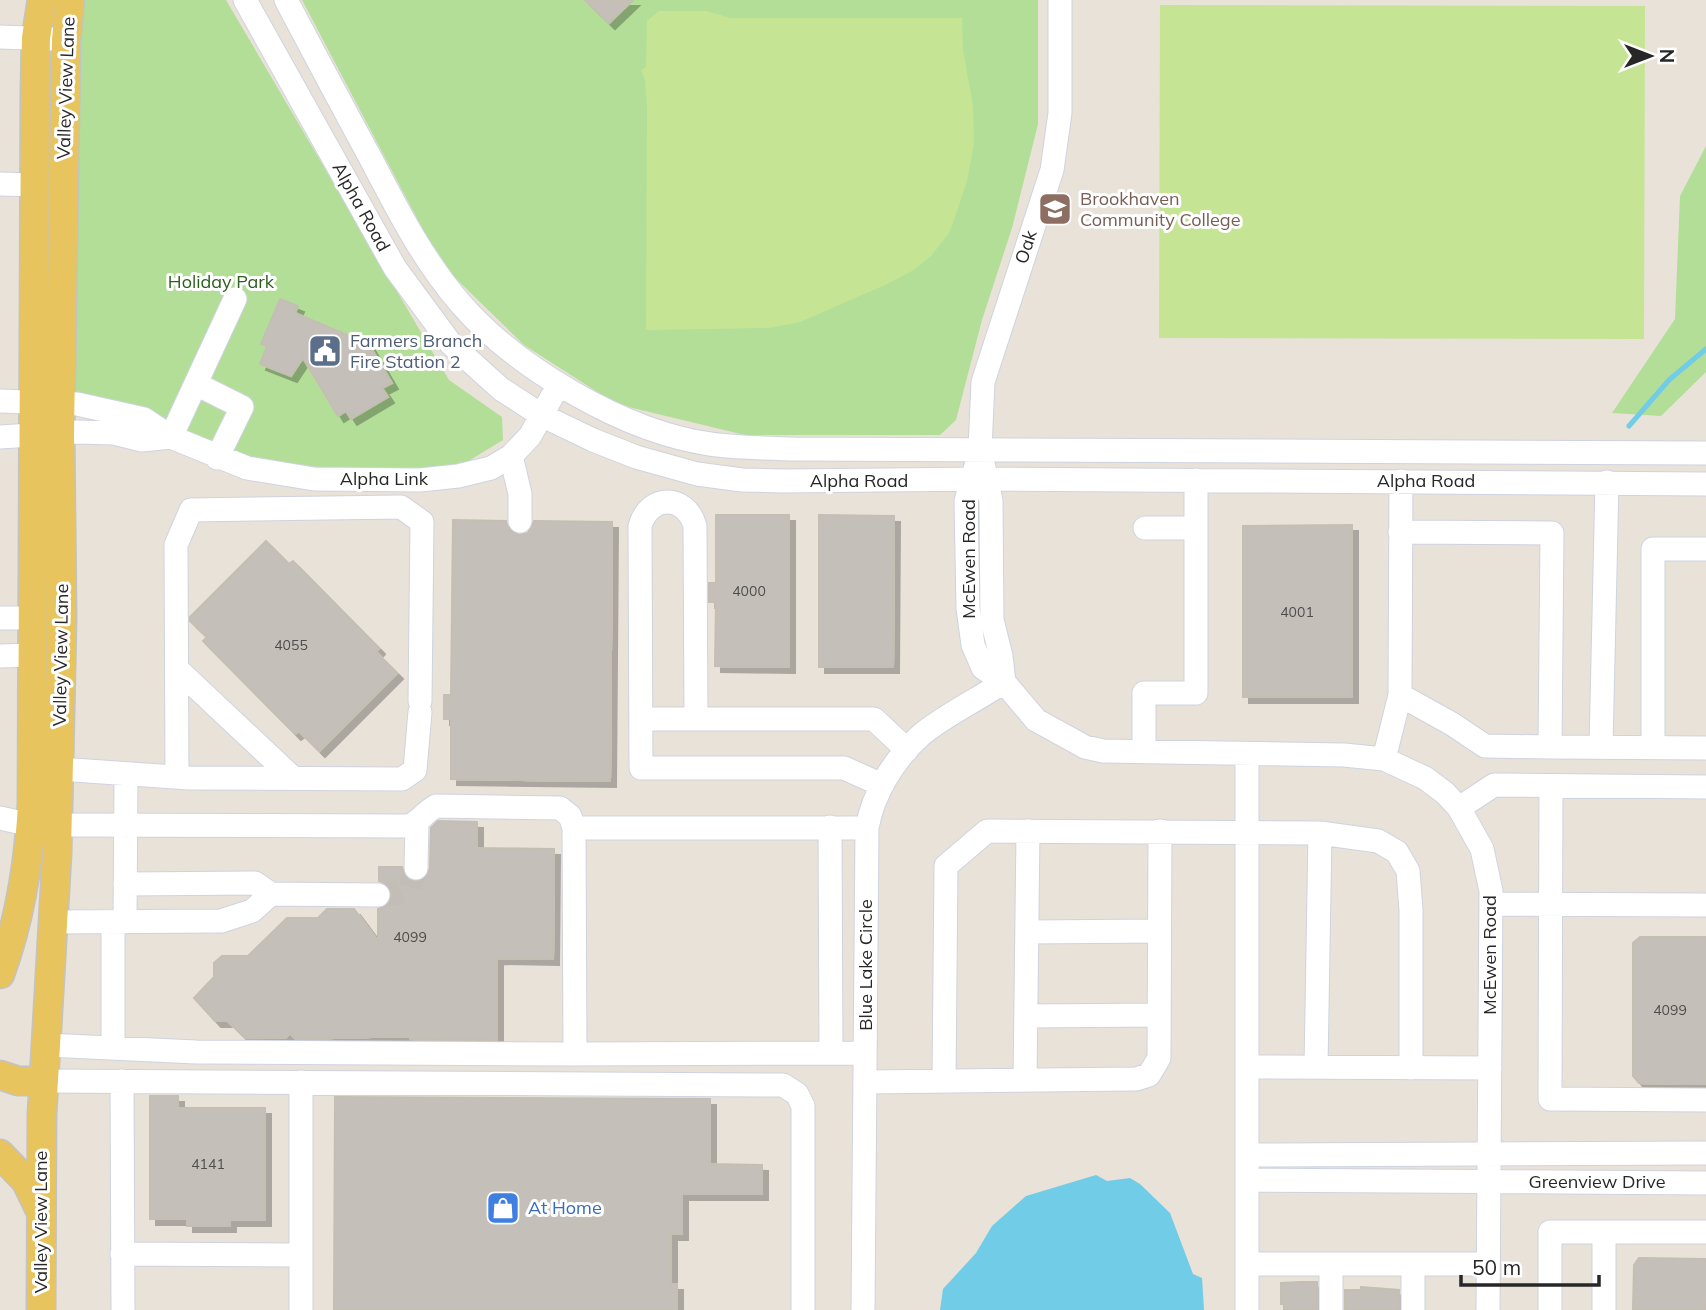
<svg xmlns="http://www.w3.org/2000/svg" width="1706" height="1310" viewBox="0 0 1706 1310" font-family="Mulish,sans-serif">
	<defs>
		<filter id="shadow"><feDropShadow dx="6" dy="6" stdDeviation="0" flood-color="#0004"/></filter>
	</defs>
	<rect width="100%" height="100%" fill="#e9e2d9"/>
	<path fill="#b2de98" d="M 82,0 L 226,0 L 449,380 L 502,417 L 503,440 L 457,468 L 353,471 L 241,458 L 146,409 L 73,397 L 79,14 Z
		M 302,0 L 1038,0 L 1038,124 L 1012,228 L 982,320 L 956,420 L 940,435 L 745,435 L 616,404 L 524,345 L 441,264 Z
		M 1706,146 L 1706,372 L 1661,416 L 1612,413 L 1675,319 L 1680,196 Z"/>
	<path fill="#c5e594" d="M 1160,5 L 1645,6 L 1644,339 L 1159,338 Z
		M 659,11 L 706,11 L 730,18 L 962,18 L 963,50 L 973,106 L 974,144 L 967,181 L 954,220 L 949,233 L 931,256 L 914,270 L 885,285 L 800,322 L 769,328 L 646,330 L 647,108 L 645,80 L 641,70 L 646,67 L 647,21 Z"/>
	<path fill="#70cce7" d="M 1096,1175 L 1107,1181 L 1130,1178 L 1140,1184 L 1170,1213 L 1193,1274 L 1202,1278 L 1204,1310 L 940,1310 L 943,1289 L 976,1253 L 992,1226 L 1026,1196 Z"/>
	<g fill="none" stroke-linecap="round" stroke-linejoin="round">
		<path stroke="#70cce7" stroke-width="5" d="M 1629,426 L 1669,380 L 1706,349"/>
	</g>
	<path fill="#c4bfb9" stroke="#c4beb3" stroke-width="2" filter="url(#shadow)" d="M 585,0 L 633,0 L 609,23 Z
		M 280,299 L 298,306 L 295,313 L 352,337 L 358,346 L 367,341 L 392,383 L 382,388 L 388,397 L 351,419 L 346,411 L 338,416 L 303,358 L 291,376 L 260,364 L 267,346 L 261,344 Z
		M 716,515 L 789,515 L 789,667 L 715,666 L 716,602 L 709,602 L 709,583 L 716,583 Z
		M 819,515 L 894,516 L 893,667 L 819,667 Z
		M 453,520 L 506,521 L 508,529 L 519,535 L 528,533 L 534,521 L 612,522 L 610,781 L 451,779 L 451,719 L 444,719 L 444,695 L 451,695 Z
		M 1352,525 L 1352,697 L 1243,697 L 1243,526 Z
		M 266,541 L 289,564 L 293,561 L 379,648 L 376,652 L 397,673 L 319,751 L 299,731 L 295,734 L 203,641 L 207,637 L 190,621 L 190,617 Z
		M 438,821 L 477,822 L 477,848 L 554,849 L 553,959 L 497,958 L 497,1040 L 410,1039 L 410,1036 L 296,1039 L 290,1033 L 285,1038 L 245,1038 L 228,1021 L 215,1021 L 194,998 L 214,977 L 214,963 L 222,956 L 248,956 L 287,918 L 318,918 L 327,909 L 354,909 L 378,941 L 378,909 L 390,903 L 392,894 L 386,883 L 379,881 L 379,867 L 402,867 L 404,875 L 409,880 L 416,882 L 423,880 L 430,868 L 431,828 Z
		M 1640,937 L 1706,937 L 1706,1084 L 1639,1083 L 1633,1076 L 1633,943 Z
		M 150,1096 L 178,1096 L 178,1108 L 265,1108 L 265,1220 L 230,1220 L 230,1226 L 187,1226 L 187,1219 L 150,1219 Z
		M 335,1097 L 710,1099 L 710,1164 L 762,1165 L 762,1194 L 682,1194 L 682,1234 L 671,1234 L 671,1284 L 677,1284 L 677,1310 L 334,1310 Z
		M 1639,1258 L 1706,1259 L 1706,1310 L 1633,1310 L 1634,1265 Z
		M 1300,1282 L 1317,1282 L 1317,1310 L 1284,1310 L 1284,1304 L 1281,1304 L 1281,1283 Z
		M 1361,1287 L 1399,1290 L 1399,1310 L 1345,1310 L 1345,1290 L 1361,1290 Z"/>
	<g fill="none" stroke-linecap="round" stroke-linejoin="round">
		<path stroke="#c2bdb5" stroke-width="23" stroke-dasharray="23 11" stroke-linecap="butt" d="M 378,895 L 395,894 L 410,887 L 416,868"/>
		<defs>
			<path id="minor" d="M 245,0 L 395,268 L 451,344 L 501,389 L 541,415 L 593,440 L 636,457 L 697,474 L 742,480 L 784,481 L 986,479 L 1706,484
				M 286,0 C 314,53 342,106 371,159 C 397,209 423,260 460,303 C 516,368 625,432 710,444 C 738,448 767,448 795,449 L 1706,453
				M 0,37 L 53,39
				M 0,184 L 34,185
				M 196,384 L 242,407 L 217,458
				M 0,401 L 77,404 L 144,419 L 171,437 L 247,468 L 314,479 L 420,480 L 458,476 L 491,468 L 511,456 L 530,436 L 559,384
				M 0,437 L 77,432 L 114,433 L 142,440 L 171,437
				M 171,437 L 235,299
				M 511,456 L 520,494 L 520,521
				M 976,466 L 966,501 L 968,608 L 973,645 L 983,668 L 1004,682 L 1036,720 L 1085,747 L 1103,751 L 1344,755 L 1384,759 L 1425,778 L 1445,793 L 1459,808 L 1482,849 L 1491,891 L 1488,1310
				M 1145,528 L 1196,528
				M 1400,532 L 1552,533 L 1550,747 L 1706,748
				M 0,618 L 32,618
				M 0,656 L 32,655
				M 177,669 L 293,778
				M 1004,682 L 1001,656 L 992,620 L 991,501 L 980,449 L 983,382 L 1052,170 L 1060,113 L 1060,0
				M 1400,695 L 1452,724 L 1485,746 L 1550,747
				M 641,719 L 874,719 L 907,750
				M 696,719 L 695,526 C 686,494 649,494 640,526 L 641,768 L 844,768 L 882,785
				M 1601,747 L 1607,482
				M 1653,747 L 1653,549 L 1706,549
				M 1144,751 L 1144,693 L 1196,693 L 1196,480
				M 1384,759 L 1400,695 L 1401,481
				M 59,769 L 189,778 L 402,779 L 415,770 L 420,712
				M 177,777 L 176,545 L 191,510 L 401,507 L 422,522 L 420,701
				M 1551,786 L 1550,1099 L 1706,1100
				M 1459,808 L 1494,785 L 1706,787
				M 0,818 L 31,825
				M 58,825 L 410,826 C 421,820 425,812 436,806 L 560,808 L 570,816 L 574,828 L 575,1054 L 865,1053
				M 830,827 L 831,1053
				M 574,828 L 867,828
				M 416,868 L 417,822
				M 125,884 L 255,883 L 271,894
				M 1491,904 L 1706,905
				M 54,922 L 221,921 L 252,911 L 271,894 L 378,895
				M 113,922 L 113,1048
				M 125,922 L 126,775
				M 1027,932 L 1159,931
				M 1026,1016 L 1159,1015
				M 46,1045 L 196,1052 L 575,1054
				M 1247,1067 L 1490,1068
				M 1316,1067 L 1320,833
				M 1025,1080 L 1028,831
				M 44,1081 L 783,1085 L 797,1094 L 803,1106 L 803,1310
				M 122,1081 L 123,1310
				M 944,1081 L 946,866 L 987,831 L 1320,833 L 1378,841 L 1397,852 L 1408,871 L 1411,910 L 1411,1068
				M 865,1082 L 1136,1079 L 1149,1075 L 1159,1058 L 1160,831
				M 1247,1155 L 1706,1153
				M 1247,1180 L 1706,1183
				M 1604,1232 L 1604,1310
				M 122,1254 L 301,1255 L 301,1082
				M 1247,1264 L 1488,1264
				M 301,1310 L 301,1255
				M 863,1310 L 867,828 C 873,794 894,759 921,735 C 942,717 980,698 1004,682
				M 1247,1310 L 1247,754
				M 1331,1310 L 1331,1264
				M 1413,1310 L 1413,1264
				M 1550,1310 L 1550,1232 L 1706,1232"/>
			<path id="major" d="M 0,974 C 20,920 29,862 32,804 L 35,90 L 36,38 L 42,0
				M 0,1075 L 18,1081 L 44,1081
				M 0,1154 L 26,1181 L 40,1210
				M 41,1310 L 42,1114 L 57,854 L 62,618 L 60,433 L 66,40 L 70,0"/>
		</defs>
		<use href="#minor" stroke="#cfd3e0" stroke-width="25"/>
		<use href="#major" stroke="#c3c3c3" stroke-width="31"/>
		<use href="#minor" stroke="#fff" stroke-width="23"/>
		<use href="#major" stroke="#e8c45f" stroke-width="28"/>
	</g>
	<defs>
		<symbol id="university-square" viewBox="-11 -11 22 22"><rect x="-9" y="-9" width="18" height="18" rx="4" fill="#8d6e63" stroke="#fff"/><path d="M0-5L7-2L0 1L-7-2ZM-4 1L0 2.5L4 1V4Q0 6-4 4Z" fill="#fff"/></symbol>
		<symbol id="civic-square" viewBox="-11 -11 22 22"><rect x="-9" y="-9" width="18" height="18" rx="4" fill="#5c6f8a" stroke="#fff"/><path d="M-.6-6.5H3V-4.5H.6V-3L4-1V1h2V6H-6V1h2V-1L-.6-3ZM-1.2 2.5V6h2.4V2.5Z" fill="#fff"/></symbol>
		<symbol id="shop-square" viewBox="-11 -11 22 22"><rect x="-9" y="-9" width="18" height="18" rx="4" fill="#3f7fe0" stroke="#fff"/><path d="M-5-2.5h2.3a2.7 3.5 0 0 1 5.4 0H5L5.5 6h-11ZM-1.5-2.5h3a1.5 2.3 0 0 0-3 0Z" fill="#fff"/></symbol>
	</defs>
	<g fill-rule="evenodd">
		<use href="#university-square" x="1036" y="190" width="38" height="38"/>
		<use href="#civic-square" x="306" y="332" width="38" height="38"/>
		<use href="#shop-square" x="484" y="1189" width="38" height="38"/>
	</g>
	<g text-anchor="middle" stroke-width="6" stroke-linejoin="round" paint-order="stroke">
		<g font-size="14" fill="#4e4d4c">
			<text x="749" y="596">4000</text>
			<text x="1297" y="617">4001</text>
			<text x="291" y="650">4055</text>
			<text x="410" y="942">4099</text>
			<text x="1670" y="1015">4099</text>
			<text x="208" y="1169">4141</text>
		</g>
		<g font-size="18" fill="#272727" stroke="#fff">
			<text transform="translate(66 88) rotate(-88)" y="6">Valley View Lane</text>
			<text transform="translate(361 207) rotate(61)" y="6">Alpha Road</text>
			<text transform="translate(1026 247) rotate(-72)" y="6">Oak</text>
			<text x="384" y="485">Alpha Link</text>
			<text x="859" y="487">Alpha Road</text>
			<text x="1426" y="487">Alpha Road</text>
			<text transform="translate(969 559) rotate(-90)" y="6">McEwen Road</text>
			<text transform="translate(61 655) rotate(-89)" y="6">Valley View Lane</text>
			<text transform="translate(1490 955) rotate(-90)" y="6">McEwen Road</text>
			<text transform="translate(866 965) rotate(-90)" y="6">Blue Lake Circle</text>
			<text x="1597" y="1188">Greenview Drive</text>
			<text transform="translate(41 1222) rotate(-90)" y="6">Valley View Lane</text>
		</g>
		<g font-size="18" fill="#785e54" stroke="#fff" text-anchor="start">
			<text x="1080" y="205">Brookhaven<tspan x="1080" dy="21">Community College</tspan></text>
		</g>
		<g font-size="18" fill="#2d5f1c" stroke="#fff">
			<text x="221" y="288">Holiday Park</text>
		</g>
		<g font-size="18" fill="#4e5e75" stroke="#fff" text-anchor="start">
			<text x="350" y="347">Farmers Branch<tspan x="350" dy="21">Fire Station 2</tspan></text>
		</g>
		<g font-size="18" fill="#366cbe" stroke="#fff" text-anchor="start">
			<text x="528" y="1214">At Home</text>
		</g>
	</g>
	<g transform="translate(1650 56) rotate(90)" stroke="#ffffff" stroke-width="5" paint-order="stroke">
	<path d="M0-5L12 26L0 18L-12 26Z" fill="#272727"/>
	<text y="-10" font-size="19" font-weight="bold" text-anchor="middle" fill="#272727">N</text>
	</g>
	<path d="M1461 1275v10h138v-10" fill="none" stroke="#272727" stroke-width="3.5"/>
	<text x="1472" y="1275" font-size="21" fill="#272727" stroke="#ffffff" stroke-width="5" paint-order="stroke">50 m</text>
</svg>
